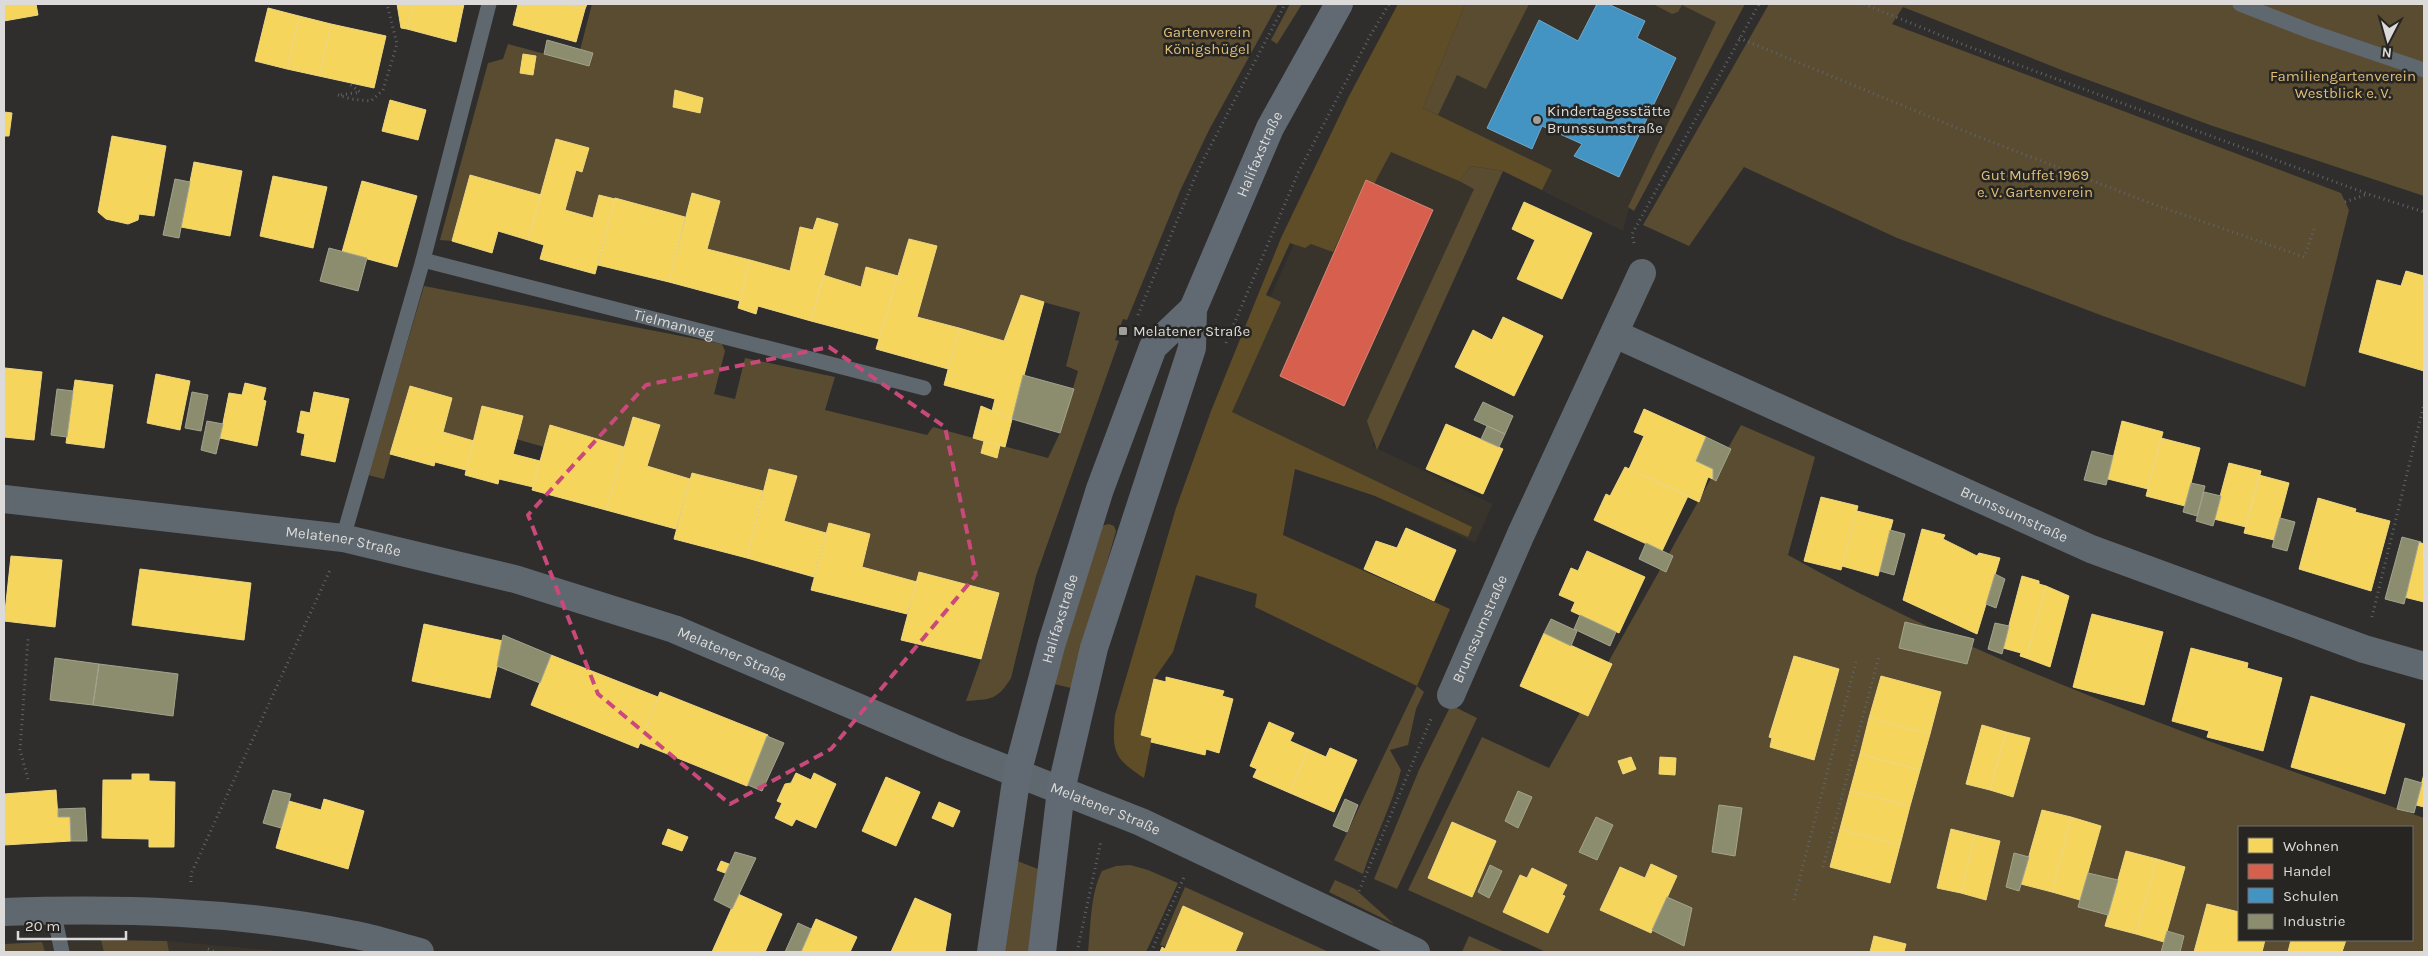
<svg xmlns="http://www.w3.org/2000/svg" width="2428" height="956" viewBox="0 0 2428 956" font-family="Karla,sans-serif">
	<rect width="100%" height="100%" fill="#2f2e2d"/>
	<path fill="#38342c" d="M 1405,4 L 1742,4 L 1663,142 L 1628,211 L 1623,231 L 1355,98 Z
		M 1354,108 L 1491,178 L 1372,446 L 1493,504 L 1475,543 L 1276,450 L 1213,427 Z
		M 101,940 L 167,941 L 291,952 L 4,952 L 4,944 Z"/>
	<path fill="#594c31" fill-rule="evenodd" d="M 592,4 L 1278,4 L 1209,130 L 1180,191 L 1127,320 L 1123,319 L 1115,340 L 1119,341 L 1036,576 L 1011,678 C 997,701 990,699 966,701 L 981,659 L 998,593 L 917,582 L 862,567 L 870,534 L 829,523 L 826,533 L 784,521 L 796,476 L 770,469 L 763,491 L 692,473 L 690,479 L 647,466 L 659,425 L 633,417 L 624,447 L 550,425 L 544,447 L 516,439 L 522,416 L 483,406 L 474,441 L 443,432 L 451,398 L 410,386 L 384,479 L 368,475 L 424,286 L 722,344 L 725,351 L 714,394 L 735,399 L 745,358 L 835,377 L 825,410 L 927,435 L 933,427 L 984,441 L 981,453 L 996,458 L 1000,445 L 1048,458 L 1060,433 L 1078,371 L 1066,366 L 1080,312 L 1021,296 L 1004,341 L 917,317 L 936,246 L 909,239 L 898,276 L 866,267 L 861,287 L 823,275 L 838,224 L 817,218 L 813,230 L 790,271 L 707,249 L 720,201 L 692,193 L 685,217 L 615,198 L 615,199 L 599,196 L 593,218 L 565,210 L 576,170 L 582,172 L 589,148 L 557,139 L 541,195 L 470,175 L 452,241 L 440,240 L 488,63 L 503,59 L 508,44 L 589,66 L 593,53 L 580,50 Z
		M 1290,4 L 1302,4 L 1277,44 L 1271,40 Z
		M 1465,4 L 1529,4 L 1486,89 L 1457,75 L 1438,115 L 1423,108 Z
		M 1653,4 L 1745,4 L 1634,211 L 1628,207 L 1716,22 L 1682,5 L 1678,12 L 1672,14 Z
		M 1769,4 L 2424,4 L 2424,196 L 2210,125 L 2064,71 L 1903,7 L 1892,24 L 2341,193 L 2349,210 L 2305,387 L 2103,316 L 1897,238 L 1744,167 L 1689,246 L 1643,225 Z
		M 1471,166 L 1503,171 L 1377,450 L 1367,421 L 1474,189 L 1459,181 Z
		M 1741,425 L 1815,457 L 1788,555 C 1989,668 2208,741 2424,818 L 2424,952 L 1546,952 L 1408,890 L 1482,737 L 1549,768 ZM 2239,827 L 2412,827 L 2412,940 L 2239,940 Z
		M 1109,524 L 1114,526 L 1116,531 L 1071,688 L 1054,684 L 1101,526 Z
		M 1417,686 L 1424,692 L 1416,709 L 1408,745 L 1390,750 L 1401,770 C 1392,806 1374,838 1363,874 L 1334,860 Z
		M 1451,705 L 1477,718 L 1397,889 L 1374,879 L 1419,770 Z
		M 1015,860 L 1038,869 L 1030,952 L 1004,952 Z
		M 1130,865 L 1148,870 L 1178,883 L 1146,952 L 1088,952 C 1091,925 1090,895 1102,871 L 1116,866 Z
		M 1335,880 L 1355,889 L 1394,924 L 1329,892 Z
		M 1185,887 L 1329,952 L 1235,952 L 1243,933 L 1183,906 L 1166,947 L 1160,945 Z
		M 1469,936 L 1505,952 L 1462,952 Z
		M 101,940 L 167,941 L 169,952 L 104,952 Z
		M 42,942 L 45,952 L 4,952 L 4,944 Z"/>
	<path fill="#5f4d28" d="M 1398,4 L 1465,4 L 1423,108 L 1552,170 L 1542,190 L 1503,171 L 1471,166 L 1459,181 L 1391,152 L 1374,184 L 1366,180 L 1333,252 L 1311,244 L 1305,248 L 1290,243 L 1266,295 L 1281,302 L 1232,412 L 1472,527 L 1468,537 L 1375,496 L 1295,469 L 1283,535 L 1450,609 L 1417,686 L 1255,607 L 1257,594 L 1196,575 L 1173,652 L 1154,679 L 1141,735 L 1152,738 L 1144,778 C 1113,758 1112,751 1115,715 L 1176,508 L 1211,411 L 1281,238 L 1349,96 Z"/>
	<path fill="#f6d55c" stroke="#eed782" d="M 4,4 L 36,4 L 38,15 L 4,21 Z
		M 397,4 L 413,4 L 407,29 L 401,28 Z
		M 413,4 L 464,4 L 456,42 L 407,29 Z
		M 518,4 L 564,4 L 585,9 L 576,42 L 513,25 Z
		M 564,4 L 587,4 L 585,9 Z
		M 268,8 L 299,16 L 287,69 L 255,61 Z
		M 299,16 L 331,24 L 319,76 L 287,69 Z
		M 331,24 L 386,36 L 374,88 L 319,76 Z
		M 523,54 L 536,56 L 533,75 L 520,73 Z
		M 675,90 L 703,98 L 700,113 L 673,107 Z
		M 390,100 L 426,110 L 418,140 L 382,131 Z
		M 4,112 L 12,113 L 9,136 L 4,136 Z
		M 112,136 L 166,146 L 154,216 L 139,214 L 138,220 L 128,224 L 106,219 L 98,212 Z
		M 556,139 L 589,148 L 582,172 L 576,170 L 565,210 L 593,218 L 599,195 L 615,199 L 595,274 L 540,259 L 544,245 L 528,240 Z
		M 194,162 L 242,171 L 230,236 L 181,227 Z
		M 470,175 L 541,195 L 528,240 L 498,231 L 492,253 L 452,241 Z
		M 273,176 L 327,187 L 313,248 L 260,236 Z
		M 362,181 L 417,196 L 397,267 L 342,252 Z
		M 692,193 L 720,201 L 707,249 L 750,260 L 740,301 L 669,282 Z
		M 615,198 L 685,217 L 669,282 L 598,265 Z
		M 1524,202 L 1592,233 L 1562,299 L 1517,279 L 1535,240 L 1512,229 Z
		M 817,218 L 838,224 L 811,321 L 758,306 L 756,314 L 738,308 L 750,260 L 790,271 L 800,227 L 813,230 Z
		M 909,239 L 937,246 L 917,317 L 959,328 L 948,369 L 876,349 Z
		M 866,267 L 898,276 L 879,339 L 811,321 L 823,275 L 861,287 Z
		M 2406,271 L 2424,276 L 2424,371 L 2359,352 L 2377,280 L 2401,286 Z
		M 1021,295 L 1044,302 L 1012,419 L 992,411 L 995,399 L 944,385 L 959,328 L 1004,341 Z
		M 1503,317 L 1543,336 L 1514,396 L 1455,367 L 1473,330 L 1492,340 Z
		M 5,368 L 42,372 L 34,440 L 4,437 Z
		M 156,374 L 190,381 L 180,430 L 147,423 Z
		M 75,380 L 113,385 L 104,448 L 66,443 Z
		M 245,383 L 266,388 L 263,400 L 266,401 L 257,446 L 220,438 L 229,393 L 242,395 Z
		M 410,386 L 452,398 L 443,432 L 474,441 L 466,470 L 435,462 L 434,466 L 390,454 Z
		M 314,392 L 349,399 L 335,462 L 301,455 L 305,434 L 297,432 L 301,411 L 310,413 Z
		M 482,406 L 523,416 L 513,454 L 540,461 L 533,487 L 499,479 L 498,484 L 465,475 Z
		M 981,406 L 1012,419 L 1005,447 L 973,438 Z
		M 1644,409 L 1706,437 L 1696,461 L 1713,469 L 1713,479 L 1708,477 L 1699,502 L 1629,469 L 1644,436 L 1634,432 Z
		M 633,417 L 660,425 L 647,466 L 690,479 L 676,529 L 606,510 Z
		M 2122,421 L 2163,432 L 2148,489 L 2108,479 Z
		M 1446,424 L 1503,449 L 1483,494 L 1426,469 Z
		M 550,425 L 624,447 L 606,510 L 532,490 Z
		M 2161,438 L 2200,448 L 2185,506 L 2146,496 Z
		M 984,441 L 1000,445 L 997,458 L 981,453 Z
		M 2229,463 L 2261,471 L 2246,527 L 2214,519 Z
		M 1625,467 L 1688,496 L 1662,551 L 1594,520 L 1606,494 L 1610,496 Z
		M 769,469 L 797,476 L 784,521 L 826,533 L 814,577 L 747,558 Z
		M 692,473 L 763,491 L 747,558 L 674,539 Z
		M 2259,475 L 2289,483 L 2274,540 L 2244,533 Z
		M 1821,497 L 1858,506 L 1841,570 L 1804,561 Z
		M 2318,498 L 2356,509 L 2355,512 L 2390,521 L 2371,591 L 2299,569 Z
		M 1857,511 L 1893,520 L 1878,576 L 1842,566 Z
		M 829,523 L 870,534 L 862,567 L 917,582 L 907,614 L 811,590 Z
		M 1406,528 L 1456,550 L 1434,601 L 1364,569 L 1376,541 L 1397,548 Z
		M 1922,529 L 1945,535 L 1943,539 L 1977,556 L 1979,553 L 2000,558 L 1977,634 L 1903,600 Z
		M 2419,542 L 2424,544 L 2424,602 L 2404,597 Z
		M 1587,551 L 1645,577 L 1619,633 L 1571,611 L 1575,602 L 1559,595 L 1571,568 L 1578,571 Z
		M 11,556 L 62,560 L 55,627 L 4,621 Z
		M 140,569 L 251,583 L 244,640 L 132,625 Z
		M 919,572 L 999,593 L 981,659 L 901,640 Z
		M 2022,576 L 2039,581 L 2039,584 L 2046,586 L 2026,658 L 2020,656 L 2021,653 L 2003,648 Z
		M 2046,586 L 2069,596 L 2050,667 L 2026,658 Z
		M 2092,614 L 2163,632 L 2144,705 L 2073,687 Z
		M 424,624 L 503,641 L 490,698 L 412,681 Z
		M 1544,633 L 1612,664 L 1588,716 L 1520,686 Z
		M 2191,648 L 2248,663 L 2247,668 L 2282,678 L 2263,751 L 2207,737 L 2209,731 L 2172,721 Z
		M 551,655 L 658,697 L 638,748 L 531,705 Z
		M 1794,656 L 1839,669 L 1814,760 L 1770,747 L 1772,738 L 1769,737 Z
		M 1881,676 L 1941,692 L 1930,734 L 1869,718 Z
		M 1166,677 L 1224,691 L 1222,696 L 1233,699 L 1219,753 L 1206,749 L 1205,755 L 1151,742 L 1152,738 L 1141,735 L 1154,679 L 1166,682 Z
		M 660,692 L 768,735 L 747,786 L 640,743 Z
		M 2311,696 L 2405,724 L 2385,794 L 2291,767 Z
		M 1869,718 L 1930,734 L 1920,770 L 1860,754 Z
		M 1269,722 L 1294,733 L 1290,741 L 1308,749 L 1290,793 L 1253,777 L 1257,769 L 1250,766 Z
		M 1982,725 L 2006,732 L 1990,790 L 1966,784 Z
		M 2006,732 L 2030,738 L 2013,797 L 1990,790 Z
		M 1330,748 L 1357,760 L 1334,812 L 1290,793 L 1308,749 L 1326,757 Z
		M 1860,754 L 1920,770 L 1910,806 L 1850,791 Z
		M 1631,757 L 1636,769 L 1623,774 L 1618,761 Z
		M 1660,757 L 1676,758 L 1675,775 L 1659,774 Z
		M 796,773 L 811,780 L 814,773 L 836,784 L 816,828 L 796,819 L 792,826 L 775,818 L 782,803 L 777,801 L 785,784 L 791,783 Z
		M 132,774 L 149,774 L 149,781 L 175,782 L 174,847 L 149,847 L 149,839 L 102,838 L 103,780 L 132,780 Z
		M 2424,774 L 2424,807 L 2416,805 Z
		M 886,777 L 920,792 L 896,846 L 862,831 Z
		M 56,790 L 58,817 L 70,817 L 71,841 L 4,845 L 4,794 Z
		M 1850,791 L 1910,806 L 1900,845 L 1840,829 Z
		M 324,799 L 364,811 L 348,869 L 276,848 L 289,801 L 321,810 Z
		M 939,802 L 960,811 L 953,827 L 932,818 Z
		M 2042,810 L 2071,817 L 2052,892 L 2021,884 Z
		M 2071,817 L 2101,826 L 2080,900 L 2052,892 Z
		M 1452,822 L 1496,841 L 1472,897 L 1428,878 Z
		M 668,829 L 688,837 L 682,851 L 662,844 Z
		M 1840,829 L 1900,845 L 1890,883 L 1830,867 Z
		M 1951,829 L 1975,835 L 1961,893 L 1937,888 Z
		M 1975,835 L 2000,841 L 1986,900 L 1961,893 Z
		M 2126,851 L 2157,859 L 2136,934 L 2105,926 Z
		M 2157,859 L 2185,867 L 2164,942 L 2136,934 Z
		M 721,861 L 729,864 L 725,873 L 717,870 Z
		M 1651,864 L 1677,876 L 1651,933 L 1600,910 L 1620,867 L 1645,878 Z
		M 1532,868 L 1567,885 L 1562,895 L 1565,896 L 1548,933 L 1503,912 L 1520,875 L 1527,878 Z
		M 738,894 L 782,914 L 765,952 L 712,952 Z
		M 915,898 L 951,914 L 945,952 L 891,952 Z
		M 2207,904 L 2239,912 L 2239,940 L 2265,940 L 2262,952 L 2194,952 Z
		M 1183,906 L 1243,933 L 1235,952 L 1160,952 L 1162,947 L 1165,949 Z
		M 816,919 L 857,937 L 850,952 L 801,952 Z
		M 1874,936 L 1906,944 L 1904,952 L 1870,952 Z
		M 2291,940 L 2346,940 L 2342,952 L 2288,952 Z"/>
	<path fill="#d6604d" stroke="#d88577" d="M 1366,180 L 1433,210 L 1344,406 L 1280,376 Z"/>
	<path fill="#4393c3" stroke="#71a9ca" d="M 1597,4 L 1608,4 L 1645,21 L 1637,38 L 1676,58 L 1619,177 L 1574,156 L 1582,144 L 1542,126 L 1532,149 L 1487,128 L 1539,20 L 1578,41 Z"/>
	<path fill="#8c8c6e" stroke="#a4a48e" d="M 547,40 L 593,53 L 589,66 L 544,54 Z
		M 175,179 L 190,182 L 179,238 L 163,235 Z
		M 329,248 L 367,258 L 358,291 L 320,281 Z
		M 1023,375 L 1074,389 L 1060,433 L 1012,419 Z
		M 57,389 L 73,391 L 67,437 L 51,435 Z
		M 192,392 L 208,395 L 201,431 L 185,428 Z
		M 1483,402 L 1513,416 L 1505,434 L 1474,420 Z
		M 207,421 L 223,424 L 216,454 L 201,450 Z
		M 1487,426 L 1505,434 L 1499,447 L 1481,439 Z
		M 1706,437 L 1731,449 L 1716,481 L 1713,479 L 1713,469 L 1696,461 Z
		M 2092,451 L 2113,456 L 2106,485 L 2084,480 Z
		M 2191,483 L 2205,486 L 2197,516 L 2183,512 Z
		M 2204,492 L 2221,496 L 2213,526 L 2196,521 Z
		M 2280,518 L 2295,522 L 2287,551 L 2272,547 Z
		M 1890,530 L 1905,534 L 1894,575 L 1880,571 Z
		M 2402,537 L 2421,542 L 2419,542 L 2404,604 L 2385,599 Z
		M 1646,543 L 1673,556 L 1666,572 L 1639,559 Z
		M 1995,574 L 2005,579 L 1996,608 L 1986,604 Z
		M 1580,615 L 1616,632 L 1610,646 L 1574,629 Z
		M 1551,619 L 1577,631 L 1571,646 L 1544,633 Z
		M 1905,622 L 1974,639 L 1967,664 L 1899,648 Z
		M 1995,623 L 2009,626 L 2002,654 L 1988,649 Z
		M 503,635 L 551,655 L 540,683 L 497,666 Z
		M 55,658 L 99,664 L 93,705 L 50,700 Z
		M 99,664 L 178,674 L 173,716 L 93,705 Z
		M 767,736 L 784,743 L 762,791 L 748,785 Z
		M 2405,778 L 2422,783 L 2414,813 L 2397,809 Z
		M 273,790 L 291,794 L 281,828 L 263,823 Z
		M 1518,791 L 1532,797 L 1518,828 L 1505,821 Z
		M 1345,799 L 1358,805 L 1347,832 L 1333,826 Z
		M 1719,805 L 1742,808 L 1735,856 L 1712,852 Z
		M 85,808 L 87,841 L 71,841 L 70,817 L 58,817 L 58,809 Z
		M 1596,817 L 1613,825 L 1597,860 L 1579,852 Z
		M 735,852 L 756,858 L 732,909 L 714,900 Z
		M 2014,853 L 2029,857 L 2019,891 L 2006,887 Z
		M 1490,865 L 1502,871 L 1489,898 L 1478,892 Z
		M 2088,873 L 2118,880 L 2108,915 L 2078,907 Z
		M 1667,897 L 1692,908 L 1684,946 L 1652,930 Z
		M 798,923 L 811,929 L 801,952 L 785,952 Z
		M 2167,931 L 2184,936 L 2180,952 L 2161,952 Z"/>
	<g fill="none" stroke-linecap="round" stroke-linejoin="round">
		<path stroke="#606569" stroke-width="3" stroke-dasharray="1 4" stroke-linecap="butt" d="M 1864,4 L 1967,46 L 2368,194 L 2424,212
			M 1739,38 L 1979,137 L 2150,203 L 2304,257 L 2314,229
			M 338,95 L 351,99 L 371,101 L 383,90 L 397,44 L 387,4
			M 341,95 L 360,92 L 348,83
			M 2345,202 L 2368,194
			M 1634,243 L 1632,234 L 1759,4
			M 1138,315 L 1198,170 L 1285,4
			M 1226,343 L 1298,173 L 1370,36 L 1389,4
			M 2372,617 L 2424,404
			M 28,779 L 20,750 L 28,639
			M 1823,867 L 1879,656
			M 191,882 L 191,874 L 331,568
			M 1359,891 L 1431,719
			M 1794,900 L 1856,662
			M 208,949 L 215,952
			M 1077,952 L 1101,841
			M 1151,952 L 1184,877"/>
		<g stroke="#5f686f" stroke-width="15">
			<path d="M 2240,4 L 2312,32 L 2424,70"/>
			<path id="s1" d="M 423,260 L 924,388"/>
			<path d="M 343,538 L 423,260 L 489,4"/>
			<path d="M 53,910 L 62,952"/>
		</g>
		<g stroke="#5f686f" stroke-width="28">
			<path id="s2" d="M 1615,334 L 2091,549 L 2364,649 L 2424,666"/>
			<path id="s3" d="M 4,499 L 343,538 L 515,579 L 674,629 L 953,748 L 1141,822 L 1416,952"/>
			<path id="s4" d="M 1451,695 L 1521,534 L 1642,273"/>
		</g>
		<path stroke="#5f686f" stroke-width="28" d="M 4,912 C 120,908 236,911 350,934 C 374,938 397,946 420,952"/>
		<g stroke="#616a73" stroke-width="28">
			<path id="s5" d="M 991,952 L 1017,774 L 1051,646 L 1100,489 L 1153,347 L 1193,309"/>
			<path id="s6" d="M 1042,952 L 1061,790 L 1094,648 L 1192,348 L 1193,309 L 1270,128 L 1339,4"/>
		</g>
	</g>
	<path fill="none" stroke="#c8497a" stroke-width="4" stroke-dasharray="10 6" stroke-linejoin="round" d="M 829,347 L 945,427 L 976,575 L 831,749 L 730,804 L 598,694 L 528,515 L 646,385 Z"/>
	<g fill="#9f9e9d" stroke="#262522" stroke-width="2">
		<circle cx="1537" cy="120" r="5"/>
		<rect x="1118" y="326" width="10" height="10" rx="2.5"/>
	</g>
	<g text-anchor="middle" stroke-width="5" stroke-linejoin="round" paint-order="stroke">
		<g font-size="15" fill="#e0be79" stroke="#262522">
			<text x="1207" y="37">Gartenverein<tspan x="1207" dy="17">Königshügel</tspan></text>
			<text x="2343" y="81">Familiengartenverein<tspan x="2343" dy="17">Westblick e. V.</tspan></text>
			<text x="2035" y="180">Gut Muffet 1969<tspan x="2035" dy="17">e. V. Gartenverein</tspan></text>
		</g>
		<g font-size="15" fill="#dcdbd9" stroke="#262522" text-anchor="start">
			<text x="1547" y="116">Kindertagesstätte<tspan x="1547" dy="17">Brunssumstraße</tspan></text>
			<text x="1133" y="336">Melatener Straße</text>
		</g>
		<g font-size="15" fill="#dcdbd9" stroke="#262522">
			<text dy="5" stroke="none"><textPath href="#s6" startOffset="832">Halifaxstraße</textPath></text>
			<text dy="5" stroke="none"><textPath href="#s1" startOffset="259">Tielmanweg</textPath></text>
			<text dy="5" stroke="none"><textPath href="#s2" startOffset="438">Brunssumstraße</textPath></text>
			<text dy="5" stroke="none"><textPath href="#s3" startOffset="342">Melatener Straße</textPath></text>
			<text dy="5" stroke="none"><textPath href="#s5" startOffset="341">Halifaxstraße</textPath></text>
			<text dy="5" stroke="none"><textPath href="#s4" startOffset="72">Brunssumstraße</textPath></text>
			<text dy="5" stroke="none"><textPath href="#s3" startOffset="748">Melatener Straße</textPath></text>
			<text dy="5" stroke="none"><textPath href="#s3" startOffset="1152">Melatener Straße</textPath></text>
		</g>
	</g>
	<rect width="2428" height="956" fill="none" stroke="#dcdbd9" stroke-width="10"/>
	<rect x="2238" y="826" width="175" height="115" fill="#262522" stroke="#6f6e6b"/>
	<rect x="2248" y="838" width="25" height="15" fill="#f6d55c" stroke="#6f6e6b"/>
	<text x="2283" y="851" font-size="15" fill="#dcdbd9">Wohnen</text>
	<rect x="2248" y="864" width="25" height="15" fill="#d6604d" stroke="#6f6e6b"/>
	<text x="2283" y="876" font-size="15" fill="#dcdbd9">Handel</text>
	<rect x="2248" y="888" width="25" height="15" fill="#4393c3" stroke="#6f6e6b"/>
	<text x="2283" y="901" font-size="15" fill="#dcdbd9">Schulen</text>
	<rect x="2248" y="914" width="25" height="15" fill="#8c8c6e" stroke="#6f6e6b"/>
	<text x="2283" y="926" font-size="15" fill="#dcdbd9">Industrie</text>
	<g transform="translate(2388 40) rotate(186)" stroke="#262522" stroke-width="4" paint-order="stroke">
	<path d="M0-4L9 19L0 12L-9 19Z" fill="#dcdbd9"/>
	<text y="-8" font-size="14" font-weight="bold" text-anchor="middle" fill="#dcdbd9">N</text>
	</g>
	<path d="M18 931v8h108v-8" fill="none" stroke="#dcdbd9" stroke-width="2.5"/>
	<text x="25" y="931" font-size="15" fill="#dcdbd9" stroke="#262522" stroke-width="4" paint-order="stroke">20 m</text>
</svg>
